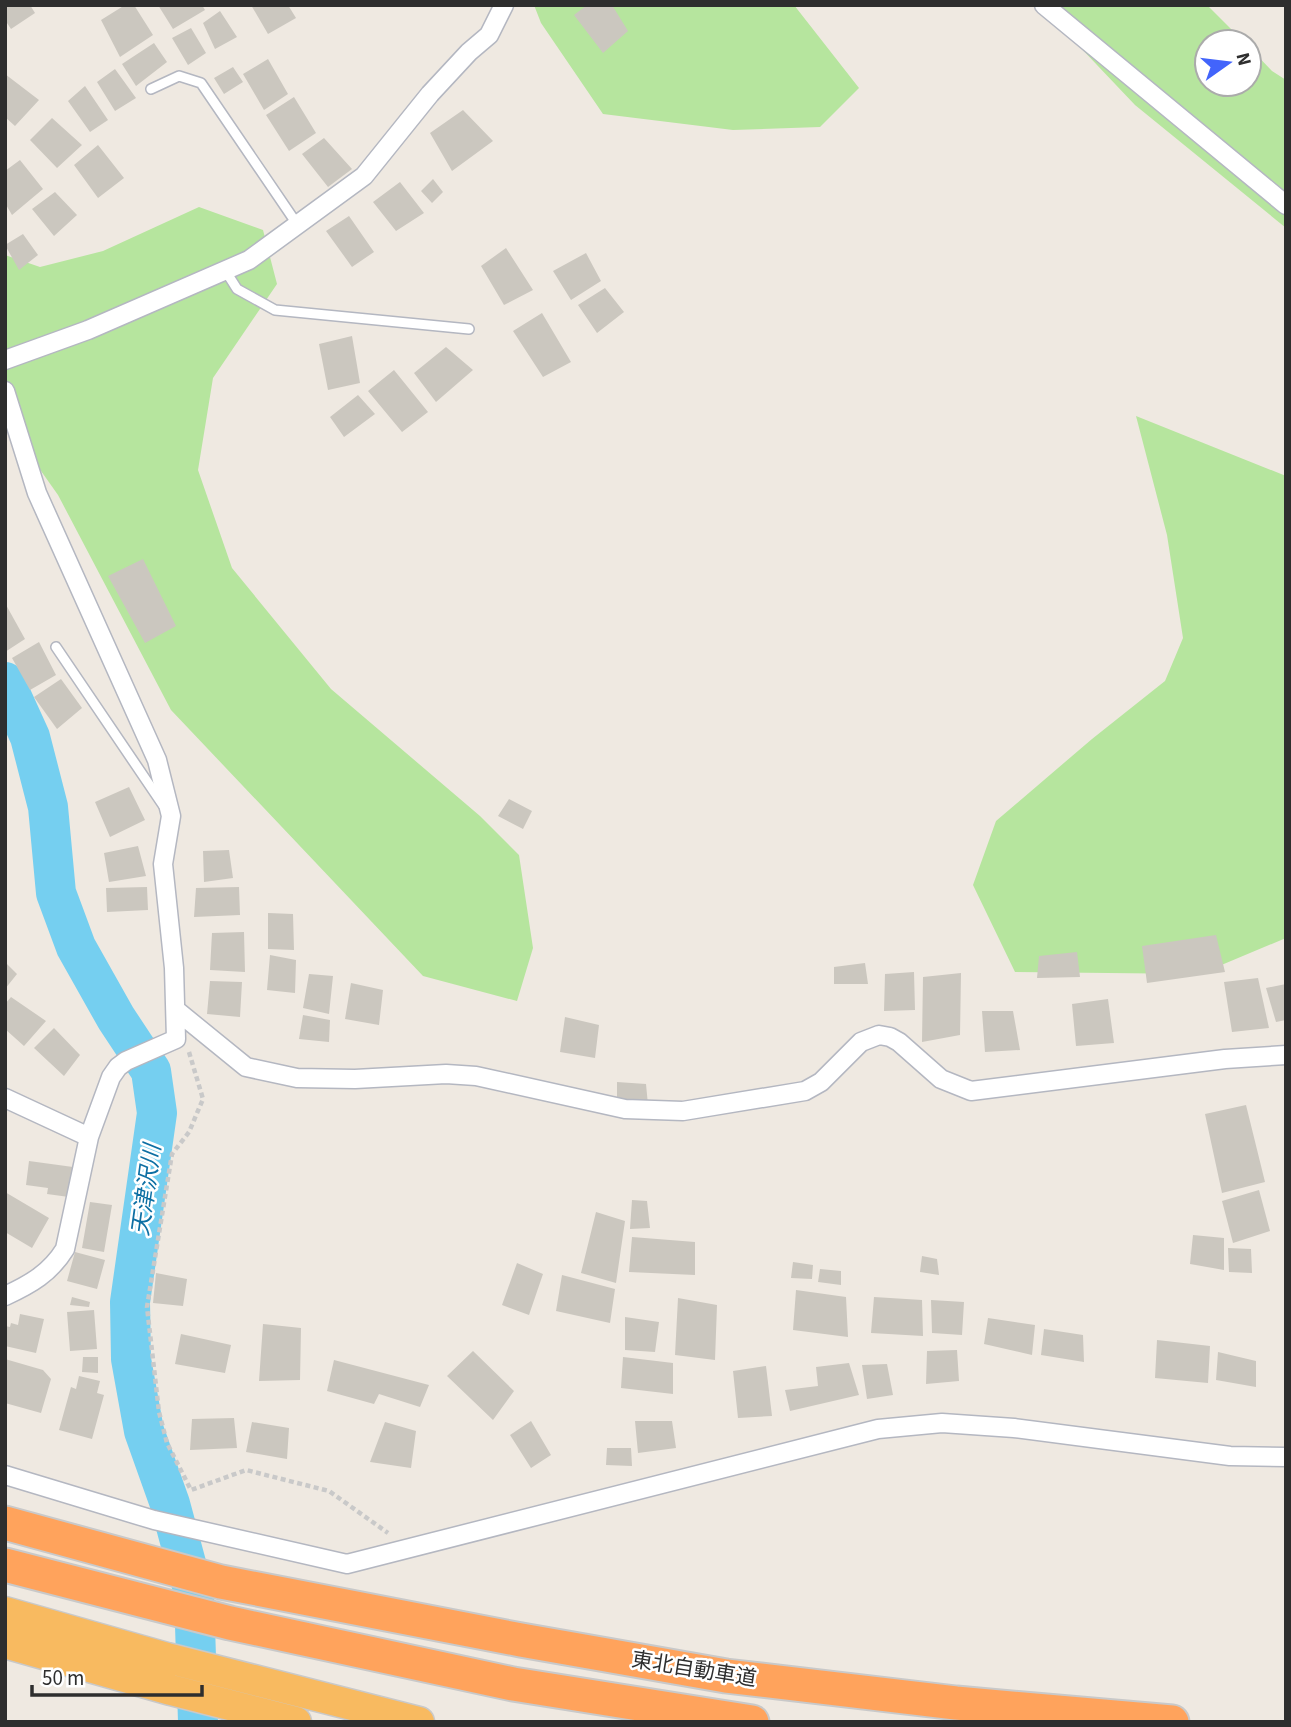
<svg xmlns="http://www.w3.org/2000/svg" width="1291" height="1727" viewBox="0 0 1291 1727" font-family="'Source Sans 3','Noto Sans JP',sans-serif">
	<rect width="100%" height="100%" fill="#efe9e1"/>
	<path fill="#b6e59e" d="M 534,5 L 794,5 L 859,88 L 820,127 L 733,130 L 603,114 L 541,23 Z
		M 1040,5 L 1207,5 L 1244,42 L 1207,42 L 1207,84 L 1249,84 L 1249,47 L 1272,71 L 1286,80 L 1286,228 L 1135,105 Z
		M 199,207 L 263,230 L 277,284 L 213,378 L 198,470 L 232,568 L 331,689 L 480,816 L 519,855 L 533,948 L 517,1001 L 423,976 L 171,710 L 58,495 L 5,420 L 5,255 L 40,267 L 103,251 Z
		M 1136,416 L 1286,476 L 1286,938 L 1200,974 L 1015,972 L 973,885 L 996,821 L 1092,739 L 1165,681 L 1183,638 L 1167,535 Z"/>
	<g fill="none" stroke-linecap="round" stroke-linejoin="round">
		<path stroke="#75cff0" stroke-width="40" d="M 5,682 L 30,737 L 48,807 L 56,893 L 76,947 L 116,1018 L 151,1071 L 157,1113 L 130,1302 L 131,1359 L 144,1431 L 170,1504 L 194,1593 L 198,1722"/>
	</g>
	<path fill="#cbc7bf" d="M 5,5 L 30,5 L 35,13 L 11,29 L 5,20 Z
		M 125,5 L 134,5 L 153,35 L 120,57 L 101,20 Z
		M 158,5 L 202,5 L 205,10 L 173,29 Z
		M 251,5 L 288,5 L 296,18 L 268,34 Z
		M 587,5 L 612,5 L 628,31 L 603,53 L 574,15 Z
		M 220,11 L 237,37 L 215,49 L 203,23 Z
		M 191,28 L 206,53 L 188,65 L 172,38 Z
		M 154,43 L 167,62 L 136,86 L 122,64 Z
		M 268,59 L 288,94 L 264,110 L 243,74 Z
		M 233,67 L 243,82 L 224,94 L 214,78 Z
		M 115,69 L 136,98 L 115,111 L 97,82 Z
		M 5,74 L 39,100 L 15,126 L 5,117 Z
		M 85,86 L 108,120 L 90,132 L 68,101 Z
		M 294,97 L 316,133 L 289,151 L 266,115 Z
		M 463,110 L 493,141 L 452,171 L 430,133 Z
		M 52,118 L 82,145 L 57,168 L 30,140 Z
		M 324,138 L 352,169 L 328,187 L 302,154 Z
		M 98,145 L 124,178 L 98,198 L 74,165 Z
		M 20,160 L 43,189 L 12,215 L 5,203 L 5,171 Z
		M 433,179 L 443,192 L 432,203 L 421,191 Z
		M 400,182 L 424,213 L 396,231 L 373,202 Z
		M 55,192 L 77,215 L 54,236 L 32,209 Z
		M 349,216 L 374,252 L 352,267 L 326,231 Z
		M 23,234 L 38,255 L 19,270 L 5,245 Z
		M 506,248 L 533,290 L 504,305 L 481,266 Z
		M 586,253 L 601,281 L 571,300 L 553,271 Z
		M 605,288 L 624,312 L 597,333 L 578,305 Z
		M 542,313 L 571,362 L 543,377 L 513,331 Z
		M 352,336 L 360,383 L 328,390 L 319,344 Z
		M 446,347 L 473,370 L 436,402 L 414,373 Z
		M 394,370 L 428,412 L 402,432 L 368,391 Z
		M 358,395 L 375,414 L 344,437 L 330,417 Z
		M 143,559 L 176,626 L 145,643 L 108,576 Z
		M 5,603 L 25,639 L 5,652 Z
		M 39,642 L 56,675 L 30,690 L 12,658 Z
		M 61,679 L 82,708 L 57,729 L 34,697 Z
		M 129,787 L 145,820 L 110,837 L 95,802 Z
		M 509,799 L 532,811 L 523,829 L 498,816 Z
		M 138,846 L 146,876 L 109,882 L 104,853 Z
		M 229,850 L 233,878 L 204,882 L 203,851 Z
		M 147,887 L 148,910 L 107,912 L 106,888 Z
		M 239,887 L 240,915 L 194,917 L 196,888 Z
		M 268,913 L 293,914 L 294,950 L 268,949 Z
		M 244,932 L 245,972 L 210,970 L 212,933 Z
		M 1216,935 L 1225,972 L 1147,983 L 1142,946 Z
		M 1077,952 L 1080,977 L 1037,978 L 1039,956 Z
		M 270,955 L 296,960 L 295,993 L 267,990 Z
		M 5,962 L 17,974 L 5,989 Z
		M 865,963 L 868,984 L 834,984 L 834,967 Z
		M 914,972 L 915,1010 L 884,1011 L 885,974 Z
		M 961,973 L 960,1035 L 922,1042 L 923,977 Z
		M 309,974 L 333,976 L 329,1014 L 303,1008 Z
		M 1258,978 L 1269,1028 L 1232,1032 L 1224,982 Z
		M 210,981 L 242,982 L 240,1017 L 207,1014 Z
		M 351,983 L 383,990 L 379,1025 L 345,1019 Z
		M 1286,984 L 1286,1020 L 1276,1022 L 1266,988 Z
		M 11,997 L 46,1021 L 24,1046 L 5,1029 L 5,1004 Z
		M 1108,999 L 1114,1043 L 1076,1046 L 1072,1004 Z
		M 982,1011 L 1013,1011 L 1020,1050 L 985,1052 Z
		M 303,1015 L 330,1020 L 329,1042 L 299,1039 Z
		M 565,1017 L 599,1025 L 595,1058 L 560,1052 Z
		M 54,1028 L 80,1055 L 64,1076 L 34,1048 Z
		M 617,1082 L 646,1084 L 648,1105 L 617,1102 Z
		M 1246,1105 L 1265,1182 L 1222,1193 L 1205,1114 Z
		M 29,1161 L 73,1167 L 69,1197 L 47,1194 L 48,1188 L 26,1185 Z
		M 1259,1190 L 1270,1231 L 1233,1243 L 1222,1201 Z
		M 5,1192 L 49,1218 L 32,1248 L 5,1232 Z
		M 632,1200 L 647,1201 L 650,1228 L 630,1229 Z
		M 90,1202 L 112,1205 L 104,1252 L 82,1248 Z
		M 596,1212 L 625,1221 L 616,1283 L 581,1273 Z
		M 1193,1235 L 1224,1238 L 1224,1270 L 1190,1264 Z
		M 632,1237 L 695,1242 L 695,1275 L 629,1272 Z
		M 1228,1248 L 1251,1249 L 1252,1273 L 1229,1272 Z
		M 75,1252 L 105,1260 L 97,1289 L 67,1281 Z
		M 922,1256 L 937,1259 L 939,1275 L 920,1272 Z
		M 793,1262 L 813,1265 L 812,1279 L 791,1278 Z
		M 517,1263 L 543,1274 L 529,1315 L 502,1305 Z
		M 820,1269 L 841,1271 L 841,1285 L 818,1282 Z
		M 156,1273 L 187,1279 L 183,1306 L 153,1303 Z
		M 562,1275 L 615,1289 L 610,1323 L 556,1311 Z
		M 796,1290 L 846,1297 L 848,1337 L 793,1330 Z
		M 72,1297 L 90,1302 L 89,1307 L 70,1305 Z
		M 874,1297 L 922,1300 L 923,1336 L 871,1333 Z
		M 678,1298 L 717,1305 L 715,1360 L 675,1355 Z
		M 931,1300 L 964,1302 L 962,1335 L 932,1333 Z
		M 94,1310 L 97,1349 L 70,1351 L 67,1312 Z
		M 20,1314 L 44,1319 L 36,1353 L 5,1346 L 5,1326 L 10,1327 L 11,1323 L 18,1325 Z
		M 625,1317 L 659,1322 L 655,1352 L 625,1350 Z
		M 988,1318 L 1035,1325 L 1032,1355 L 984,1344 Z
		M 263,1324 L 301,1328 L 300,1380 L 259,1381 Z
		M 1044,1329 L 1083,1335 L 1084,1362 L 1041,1355 Z
		M 181,1334 L 231,1345 L 225,1373 L 175,1364 Z
		M 1157,1340 L 1210,1346 L 1208,1383 L 1155,1378 Z
		M 957,1350 L 959,1381 L 926,1384 L 927,1351 Z
		M 473,1351 L 514,1391 L 493,1420 L 447,1376 Z
		M 1218,1352 L 1256,1361 L 1256,1387 L 1216,1380 Z
		M 83,1357 L 98,1357 L 98,1373 L 82,1372 Z
		M 623,1357 L 673,1363 L 673,1394 L 621,1388 Z
		M 5,1359 L 43,1370 L 51,1379 L 41,1413 L 5,1403 Z
		M 334,1360 L 429,1385 L 420,1407 L 379,1394 L 374,1404 L 327,1391 Z
		M 849,1363 L 859,1395 L 790,1411 L 785,1390 L 818,1386 L 816,1367 Z
		M 887,1364 L 893,1395 L 867,1399 L 862,1365 Z
		M 766,1366 L 772,1416 L 738,1418 L 733,1371 Z
		M 79,1376 L 100,1381 L 97,1393 L 104,1395 L 92,1439 L 59,1430 L 71,1387 L 76,1389 Z
		M 234,1418 L 237,1448 L 190,1450 L 192,1419 Z
		M 531,1421 L 551,1455 L 531,1468 L 510,1435 Z
		M 635,1421 L 672,1421 L 676,1448 L 638,1453 Z
		M 252,1422 L 289,1428 L 287,1459 L 246,1452 Z
		M 385,1422 L 416,1431 L 411,1468 L 370,1462 Z
		M 607,1448 L 631,1448 L 632,1466 L 606,1465 Z"/>
	<g fill="none" stroke-linecap="round" stroke-linejoin="round">
		<defs>
			<path id="service" d="M 151,89 L 179,76 L 201,83 L 297,224
				M 225,270 L 237,289 L 275,310 L 469,329
				M 56,647 L 163,805"/>
			<path id="minor" d="M 1044,5 L 1286,205
				M 5,360 L 88,330 L 249,260 L 364,176 L 430,94 L 469,52 L 489,35 L 504,5
				M 5,391 L 37,493 L 157,760 L 171,816 L 163,864 L 174,968 L 176,1039 L 126,1061 L 118,1067 L 111,1077 L 89,1137 L 65,1249 C 50,1273 31,1284 5,1296
				M 176,1010 L 246,1067 L 297,1078 L 355,1079 L 446,1074 L 476,1076 L 625,1109 L 683,1111 L 805,1091 L 821,1082 L 861,1042 L 879,1035 L 890,1037 L 899,1042 L 941,1079 L 971,1091 L 1225,1059 L 1286,1055
				M 5,1098 L 89,1137
				M 5,1475 L 154,1520 L 347,1564 L 878,1429 L 942,1423 L 1014,1428 L 1230,1456 L 1286,1457"/>
			<path id="trunk" d="M 5,1612 L 167,1658 L 419,1722
				M 5,1643 L 171,1690 L 296,1722"/>
			<path id="motorway" d="M 5,1523 L 221,1582 L 521,1640 L 726,1676 L 956,1703 L 1172,1722
				M 5,1565 L 230,1623 L 513,1684 L 752,1722"/>
		</defs>
		<use href="#service" stroke="#b4b7c1" stroke-width="12"/>
		<use href="#minor" stroke="#b4b7c1" stroke-width="21"/>
		<use href="#trunk" stroke="#c9c9c9" stroke-width="33"/>
		<use href="#motorway" stroke="#c9c9c9" stroke-width="37"/>
		<path stroke="#c9c9c9" stroke-width="4.5" stroke-dasharray="5 3.5" stroke-linecap="butt" d="M 189,1052 L 203,1099 L 189,1132 L 172,1154 L 147,1307 L 159,1412 L 167,1443 L 191,1490 L 246,1470 L 329,1491 L 388,1533"/>
		<use href="#service" stroke="#fff" stroke-width="9"/>
		<use href="#minor" stroke="#fff" stroke-width="18"/>
		<use href="#trunk" stroke="#f8ba60" stroke-width="30"/>
		<use href="#motorway" stroke="#ffa35c" stroke-width="33"/>
	</g>
	<g text-anchor="middle" stroke-width="5" stroke-linejoin="round" paint-order="stroke">
		<g font-size="21" fill="#2e2e2e" stroke="#fff">
			<text transform="translate(694 1669) rotate(9)" y="7">東北自動車道</text>
		</g>
		<g font-size="23" font-style="italic" fill="#0d6fa3" stroke="#fff">
			<text transform="translate(146 1190) rotate(-82)" y="8">天津沢川</text>
		</g>
	</g>
	<rect width="1291" height="1727" fill="none" stroke="#2e2e2e" stroke-width="14"/>
	<g transform="translate(1228 63) rotate(76)"><circle r="33" fill="#ffffff" stroke="#ababab" stroke-width="2"/>
	<path d="M0-5L12 26L0 18L-12 26Z" fill="#4264fb"/>
	<text y="-10" font-size="19" font-weight="bold" text-anchor="middle" fill="#2e2e2e">N</text>
	</g>
	<path d="M32 1685v10h170v-10" fill="none" stroke="#2e2e2e" stroke-width="3.5"/>
	<text x="42" y="1685" font-size="21" fill="#2e2e2e" stroke="#ffffff" stroke-width="5" paint-order="stroke">50 m</text>
</svg>
